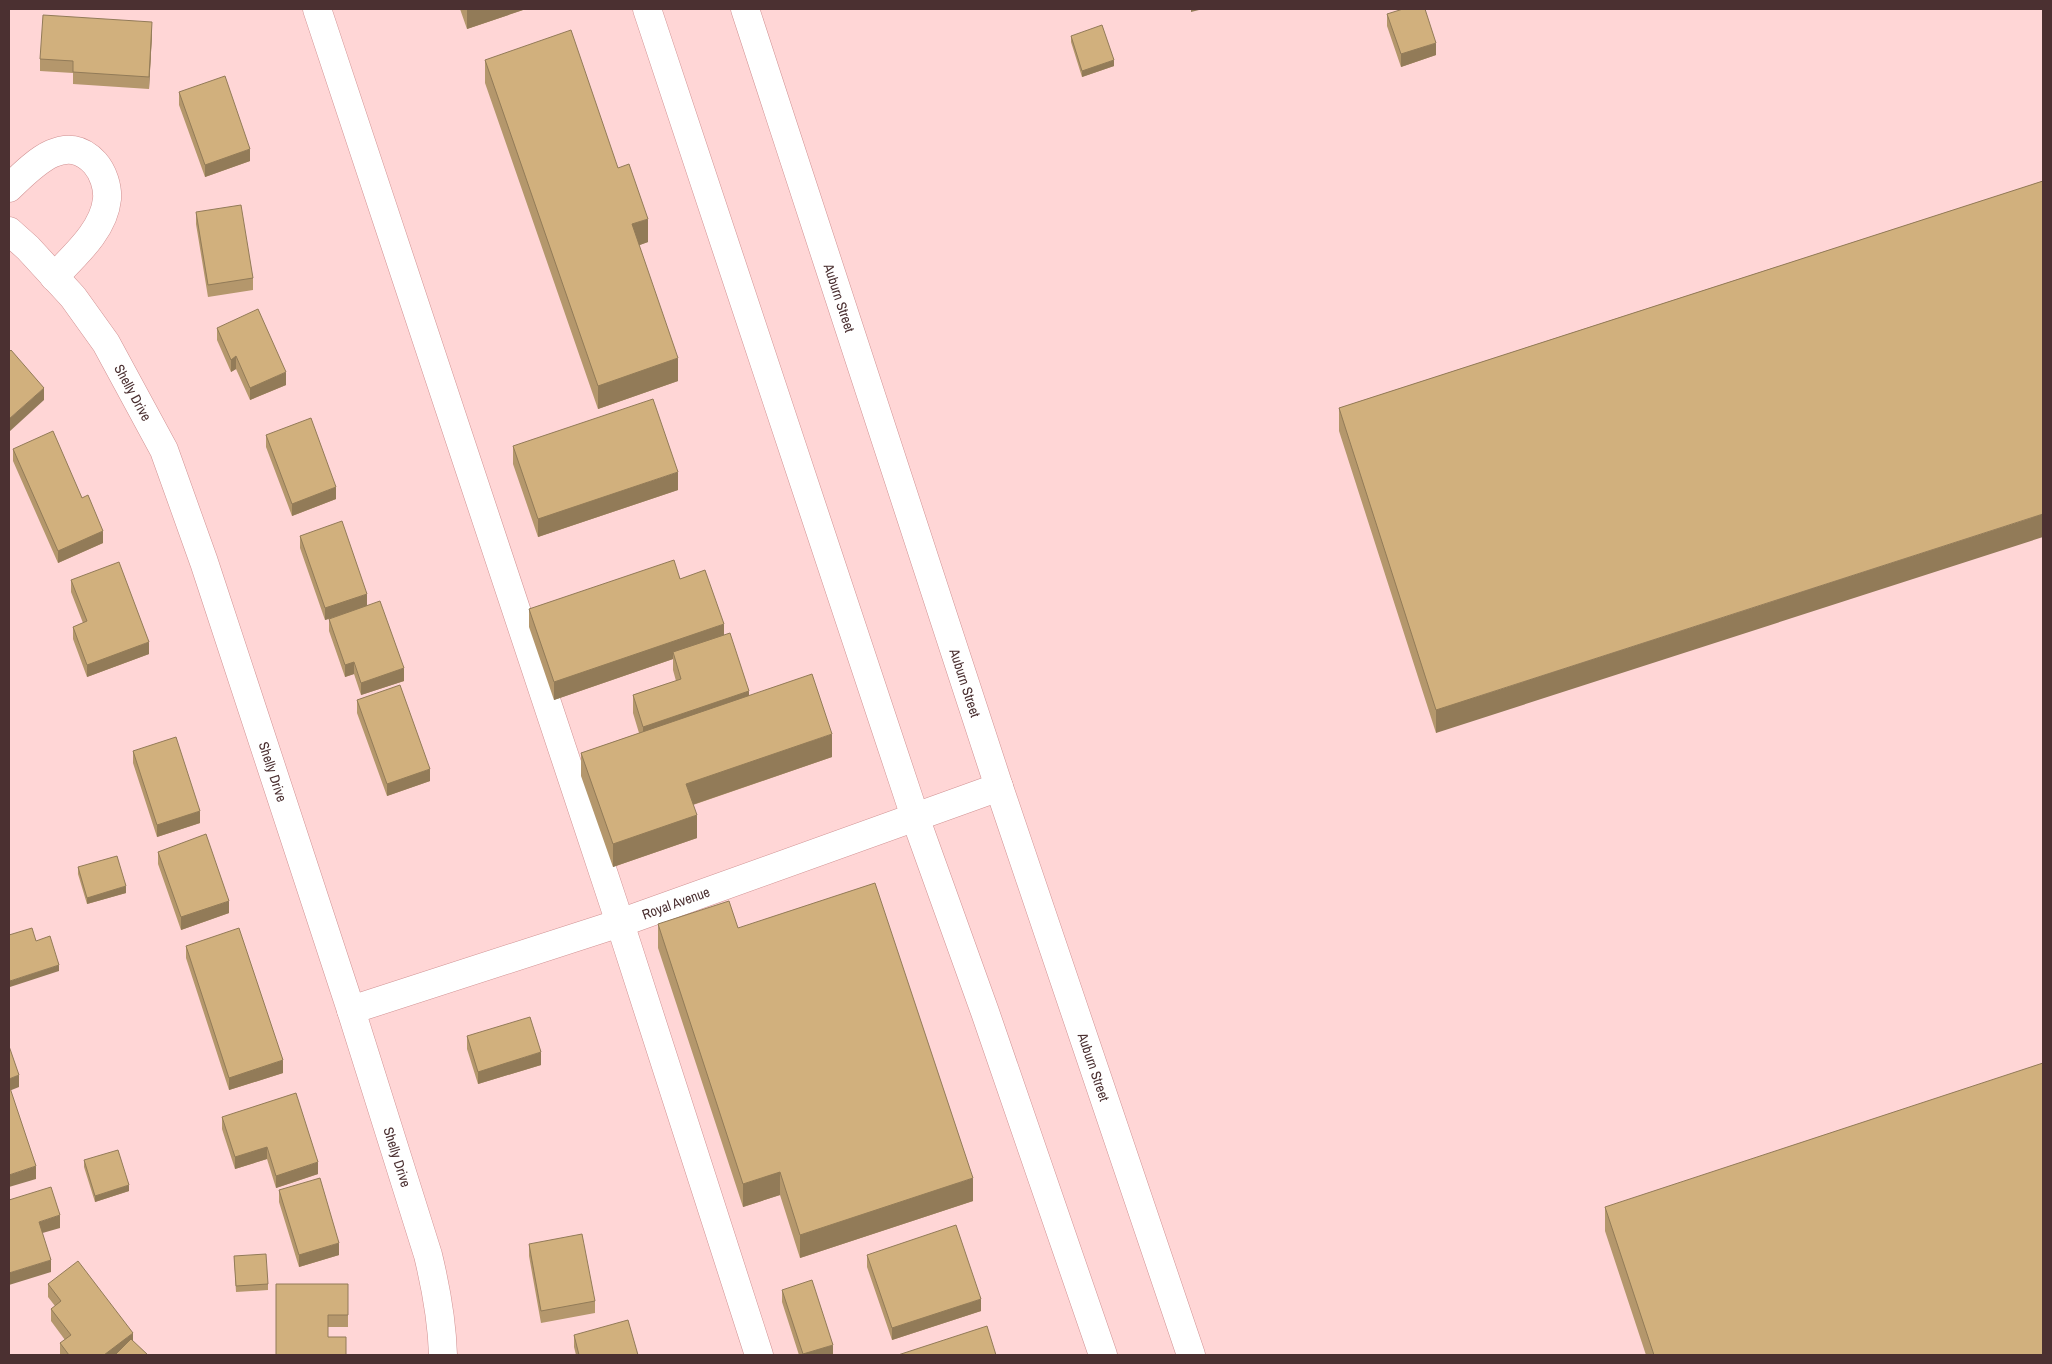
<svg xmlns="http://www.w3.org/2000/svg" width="2052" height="1364" viewBox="0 0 2052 1364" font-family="'Archivo Narrow',sans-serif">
	<rect width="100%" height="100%" fill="#ffd6d6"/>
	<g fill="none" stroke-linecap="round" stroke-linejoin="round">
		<defs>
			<g id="minor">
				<path d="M 317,9 L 620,923 L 759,1355"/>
				<path d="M 647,9 L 915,817 L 985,1012 L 1103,1355"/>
				<path d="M 9,188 C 32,166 65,130 95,163 C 103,172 108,187 107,199 C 104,230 75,255 54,277"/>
				<path id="s1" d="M 9,231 L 28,248 L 73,297 L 106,343 L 164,450 L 204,562 L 351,1010 L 428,1255 C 436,1288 442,1321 443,1355"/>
				<path id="s2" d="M 351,1010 L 620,923 L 999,787"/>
			</g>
			<g id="major">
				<path id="s3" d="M 745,9 L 999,787 L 1191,1355"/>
			</g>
		</defs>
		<use href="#minor" stroke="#d09192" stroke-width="29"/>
		<use href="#major" stroke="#d09192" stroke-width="29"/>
		<use href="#minor" stroke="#fff" stroke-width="28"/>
		<use href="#major" stroke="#fff" stroke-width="28"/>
	</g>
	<path fill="#b4976c" d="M 460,9 L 526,9 L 467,29 Z
		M 1387,14 L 1436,55 L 1401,67 L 1387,26 Z
		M 152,34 L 149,89 L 73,84 L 73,73 L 40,71 L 40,59 Z
		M 1071,36 L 1114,66 L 1082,77 L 1071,42 Z
		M 485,60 L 618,168 L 648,242 L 639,245 L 678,381 L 598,409 L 485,83 Z
		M 179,92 L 250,161 L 205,177 L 179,105 Z
		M 2043,181 L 1436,733 L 1339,431 L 1339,408 Z
		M 196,212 L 253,278 L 253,290 L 208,297 L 196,224 Z
		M 217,328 L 286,385 L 250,400 L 236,369 L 231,372 L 217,340 Z
		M 266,435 L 336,499 L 292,516 L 266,447 Z
		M 513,446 L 678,490 L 538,537 L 513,464 Z
		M 13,449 L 82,498 L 103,543 L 58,563 L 13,461 Z
		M 300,536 L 367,606 L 404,681 L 361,695 L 354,674 L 345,677 L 329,631 L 329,619 L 342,615 L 325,620 L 300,548 Z
		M 680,579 L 724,635 L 749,695 L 832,757 L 693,805 L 697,838 L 613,867 L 581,776 L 581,753 L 639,733 L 633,713 L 633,695 L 676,681 L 673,670 L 673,659 L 554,700 L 529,627 L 529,609 Z
		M 71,580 L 149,654 L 87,677 L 73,639 L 73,627 L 83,623 L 71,592 Z
		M 357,700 L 430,781 L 387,796 L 357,713 Z
		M 133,751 L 200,823 L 157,837 L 133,763 Z
		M 158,852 L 229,913 L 181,930 L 158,864 Z
		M 78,867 L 126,893 L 87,904 L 78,874 Z
		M 658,924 L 738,928 L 973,1201 L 800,1258 L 780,1195 L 743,1207 L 658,948 Z
		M 186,946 L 283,1073 L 229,1090 L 186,958 Z
		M 467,1036 L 541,1065 L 478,1084 L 467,1049 Z
		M 222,1117 L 318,1174 L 276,1188 L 267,1159 L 235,1169 L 222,1129 Z
		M 84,1160 L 129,1191 L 95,1202 L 84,1167 Z
		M 279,1190 L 339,1255 L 299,1267 L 279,1202 Z
		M 1605,1207 L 2043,1355 L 1646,1355 L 1605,1231 Z
		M 529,1244 L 595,1301 L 595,1313 L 541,1323 L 529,1256 Z
		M 867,1255 L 981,1311 L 892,1340 L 867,1267 Z
		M 234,1256 L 268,1284 L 268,1290 L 236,1292 Z
		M 48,1284 L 133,1342 L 148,1355 L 60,1355 L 60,1343 L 65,1340 L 51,1321 L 51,1309 L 55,1306 L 48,1297 Z
		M 348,1284 L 348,1327 L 328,1327 L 328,1337 L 276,1355 Z
		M 782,1290 L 833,1355 L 799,1355 L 782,1302 Z
		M 574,1335 L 638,1355 L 576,1355 L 574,1347 Z"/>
	<path fill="#927b58" d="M 467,9 L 526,9 L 467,29 Z
		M 1191,9 L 1203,9 L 1191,12 Z
		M 152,22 L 152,34 L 149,89 L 149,77 Z
		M 1436,43 L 1436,55 L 1401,67 L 1401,54 Z
		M 1114,60 L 1114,66 L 1082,77 L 1082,71 Z
		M 250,149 L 250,161 L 205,177 L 205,165 Z
		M 648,219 L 648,242 L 632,248 L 632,224 Z
		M 236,356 L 236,369 L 231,372 L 231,360 Z
		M 678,358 L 678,381 L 598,409 L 598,386 Z
		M 286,372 L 286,385 L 250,400 L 250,388 Z
		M 44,388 L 44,400 L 9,432 L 9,419 Z
		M 678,472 L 678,490 L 538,537 L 538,519 Z
		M 336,487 L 336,499 L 292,516 L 292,504 Z
		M 2043,514 L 2043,537 L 1436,733 L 1436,710 Z
		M 103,531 L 103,543 L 58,563 L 58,551 Z
		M 367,594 L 367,606 L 325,620 L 325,608 Z
		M 724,624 L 724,641 L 673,652 L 673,659 L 554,700 L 554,682 Z
		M 149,642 L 149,654 L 87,677 L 87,665 Z
		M 354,662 L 354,674 L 345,677 L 345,665 Z
		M 404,668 L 404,681 L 361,695 L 361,683 Z
		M 749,691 L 749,709 L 643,745 L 643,727 Z
		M 832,734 L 832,757 L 686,807 L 686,784 Z
		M 430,769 L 430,781 L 387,796 L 387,784 Z
		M 200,811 L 200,823 L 157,837 L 157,825 Z
		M 697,815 L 697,838 L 613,867 L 613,844 Z
		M 126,886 L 126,893 L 87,904 L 87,898 Z
		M 229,901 L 229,913 L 181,930 L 181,917 Z
		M 59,965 L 59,971 L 10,987 L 10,981 Z
		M 541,1052 L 541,1065 L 478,1084 L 478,1072 Z
		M 283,1060 L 283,1073 L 229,1090 L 229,1078 Z
		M 19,1075 L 19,1087 L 9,1091 L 9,1079 Z
		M 267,1147 L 267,1159 L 235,1169 L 235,1157 Z
		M 318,1162 L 318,1174 L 276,1188 L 276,1176 Z
		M 36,1166 L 36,1179 L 9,1187 L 9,1175 Z
		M 780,1172 L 780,1195 L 743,1207 L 743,1184 Z
		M 973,1178 L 973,1201 L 800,1258 L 800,1235 Z
		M 129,1185 L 129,1191 L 95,1202 L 95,1196 Z
		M 60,1215 L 60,1228 L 39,1234 L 39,1222 Z
		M 339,1243 L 339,1255 L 299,1267 L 299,1255 Z
		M 51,1260 L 51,1272 L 9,1285 L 9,1273 Z
		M 981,1299 L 981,1311 L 892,1340 L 892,1328 Z
		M 133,1333 L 133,1345 L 120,1355 L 104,1355 Z
		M 833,1345 L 833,1355 L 803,1355 L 803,1354 Z"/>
	<path fill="#d1b07d" stroke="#927b58" d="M 1403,9 L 1425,9 L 1436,43 L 1401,54 L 1387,14 Z
		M 43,15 L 152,22 L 149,77 L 73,72 L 73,61 L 40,59 Z
		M 1102,25 L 1114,60 L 1082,71 L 1071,36 Z
		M 571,30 L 618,168 L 629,164 L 648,219 L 632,224 L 678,358 L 598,386 L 485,60 Z
		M 225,76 L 250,149 L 205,165 L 179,92 Z
		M 2043,181 L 2043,514 L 1436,710 L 1339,408 Z
		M 241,205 L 253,278 L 208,285 L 196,212 Z
		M 258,309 L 286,372 L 250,388 L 236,356 L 231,360 L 217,328 Z
		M 11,350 L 44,388 L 9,419 L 9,352 Z
		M 653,399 L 678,472 L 538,519 L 513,446 Z
		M 311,418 L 336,487 L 292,504 L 266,435 Z
		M 53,431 L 82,498 L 88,495 L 103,531 L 58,551 L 13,449 Z
		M 342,521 L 367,594 L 325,608 L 300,536 Z
		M 674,560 L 680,579 L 705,570 L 724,624 L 554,682 L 529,609 Z
		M 119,562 L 149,642 L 87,665 L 73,627 L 87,621 L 71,580 Z
		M 380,601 L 404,668 L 361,683 L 354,662 L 345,665 L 329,619 Z
		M 730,633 L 749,691 L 643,727 L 633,695 L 681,679 L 673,652 Z
		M 812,674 L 832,734 L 686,784 L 697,815 L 613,844 L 581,753 Z
		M 400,685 L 430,769 L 387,784 L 357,700 Z
		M 176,737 L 200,811 L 157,825 L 133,751 Z
		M 206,834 L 229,901 L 181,917 L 158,852 Z
		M 117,856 L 126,886 L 87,898 L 78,867 Z
		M 875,883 L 973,1178 L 800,1235 L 780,1172 L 743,1184 L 658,924 L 729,901 L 738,928 Z
		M 32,928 L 36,941 L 50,936 L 59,965 L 10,981 L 9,977 L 9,935 Z
		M 239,928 L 283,1060 L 229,1078 L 186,946 Z
		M 530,1017 L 541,1052 L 478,1072 L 467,1036 Z
		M 9,1046 L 19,1075 L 9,1079 Z
		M 2043,1063 L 2043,1355 L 1654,1355 L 1605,1207 Z
		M 9,1088 L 10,1088 L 36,1166 L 9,1175 Z
		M 296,1093 L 318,1162 L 276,1176 L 267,1147 L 235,1157 L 222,1117 Z
		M 118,1150 L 129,1185 L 95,1196 L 84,1160 Z
		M 320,1178 L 339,1243 L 299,1255 L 279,1190 Z
		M 51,1187 L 60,1215 L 39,1222 L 51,1260 L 9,1273 L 9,1200 Z
		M 956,1225 L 981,1299 L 892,1328 L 867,1255 Z
		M 582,1234 L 595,1301 L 541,1311 L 529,1244 Z
		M 266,1254 L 268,1284 L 236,1286 L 234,1256 Z
		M 78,1261 L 133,1333 L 104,1355 L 69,1355 L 60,1343 L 71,1335 L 51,1309 L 61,1301 L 48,1284 Z
		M 812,1280 L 833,1345 L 803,1354 L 782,1290 Z
		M 276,1284 L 348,1284 L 348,1315 L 328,1315 L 328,1337 L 346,1337 L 346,1355 L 276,1355 Z
		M 628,1320 L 638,1355 L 579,1355 L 574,1335 Z
		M 987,1326 L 996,1355 L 898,1355 Z
		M 131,1339 L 148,1355 L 115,1355 Z"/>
	<g text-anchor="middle" stroke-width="5" stroke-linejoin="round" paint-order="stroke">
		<g font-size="14" fill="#4b3031" stroke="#fff">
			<text dy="5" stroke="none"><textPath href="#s3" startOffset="304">Auburn Street</textPath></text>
			<text dy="5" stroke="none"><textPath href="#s1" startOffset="205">Shelly Drive</textPath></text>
			<text dy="5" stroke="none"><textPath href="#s3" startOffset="709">Auburn Street</textPath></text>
			<text dy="5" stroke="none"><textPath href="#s1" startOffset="610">Shelly Drive</textPath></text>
			<text dy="5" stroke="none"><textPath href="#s2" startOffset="342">Royal Avenue</textPath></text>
			<text dy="5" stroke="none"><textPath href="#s3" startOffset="1114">Auburn Street</textPath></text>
			<text dy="5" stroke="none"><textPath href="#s1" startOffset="1015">Shelly Drive</textPath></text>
		</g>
	</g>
	<rect width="2052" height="1364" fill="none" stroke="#4b3031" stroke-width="20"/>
</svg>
